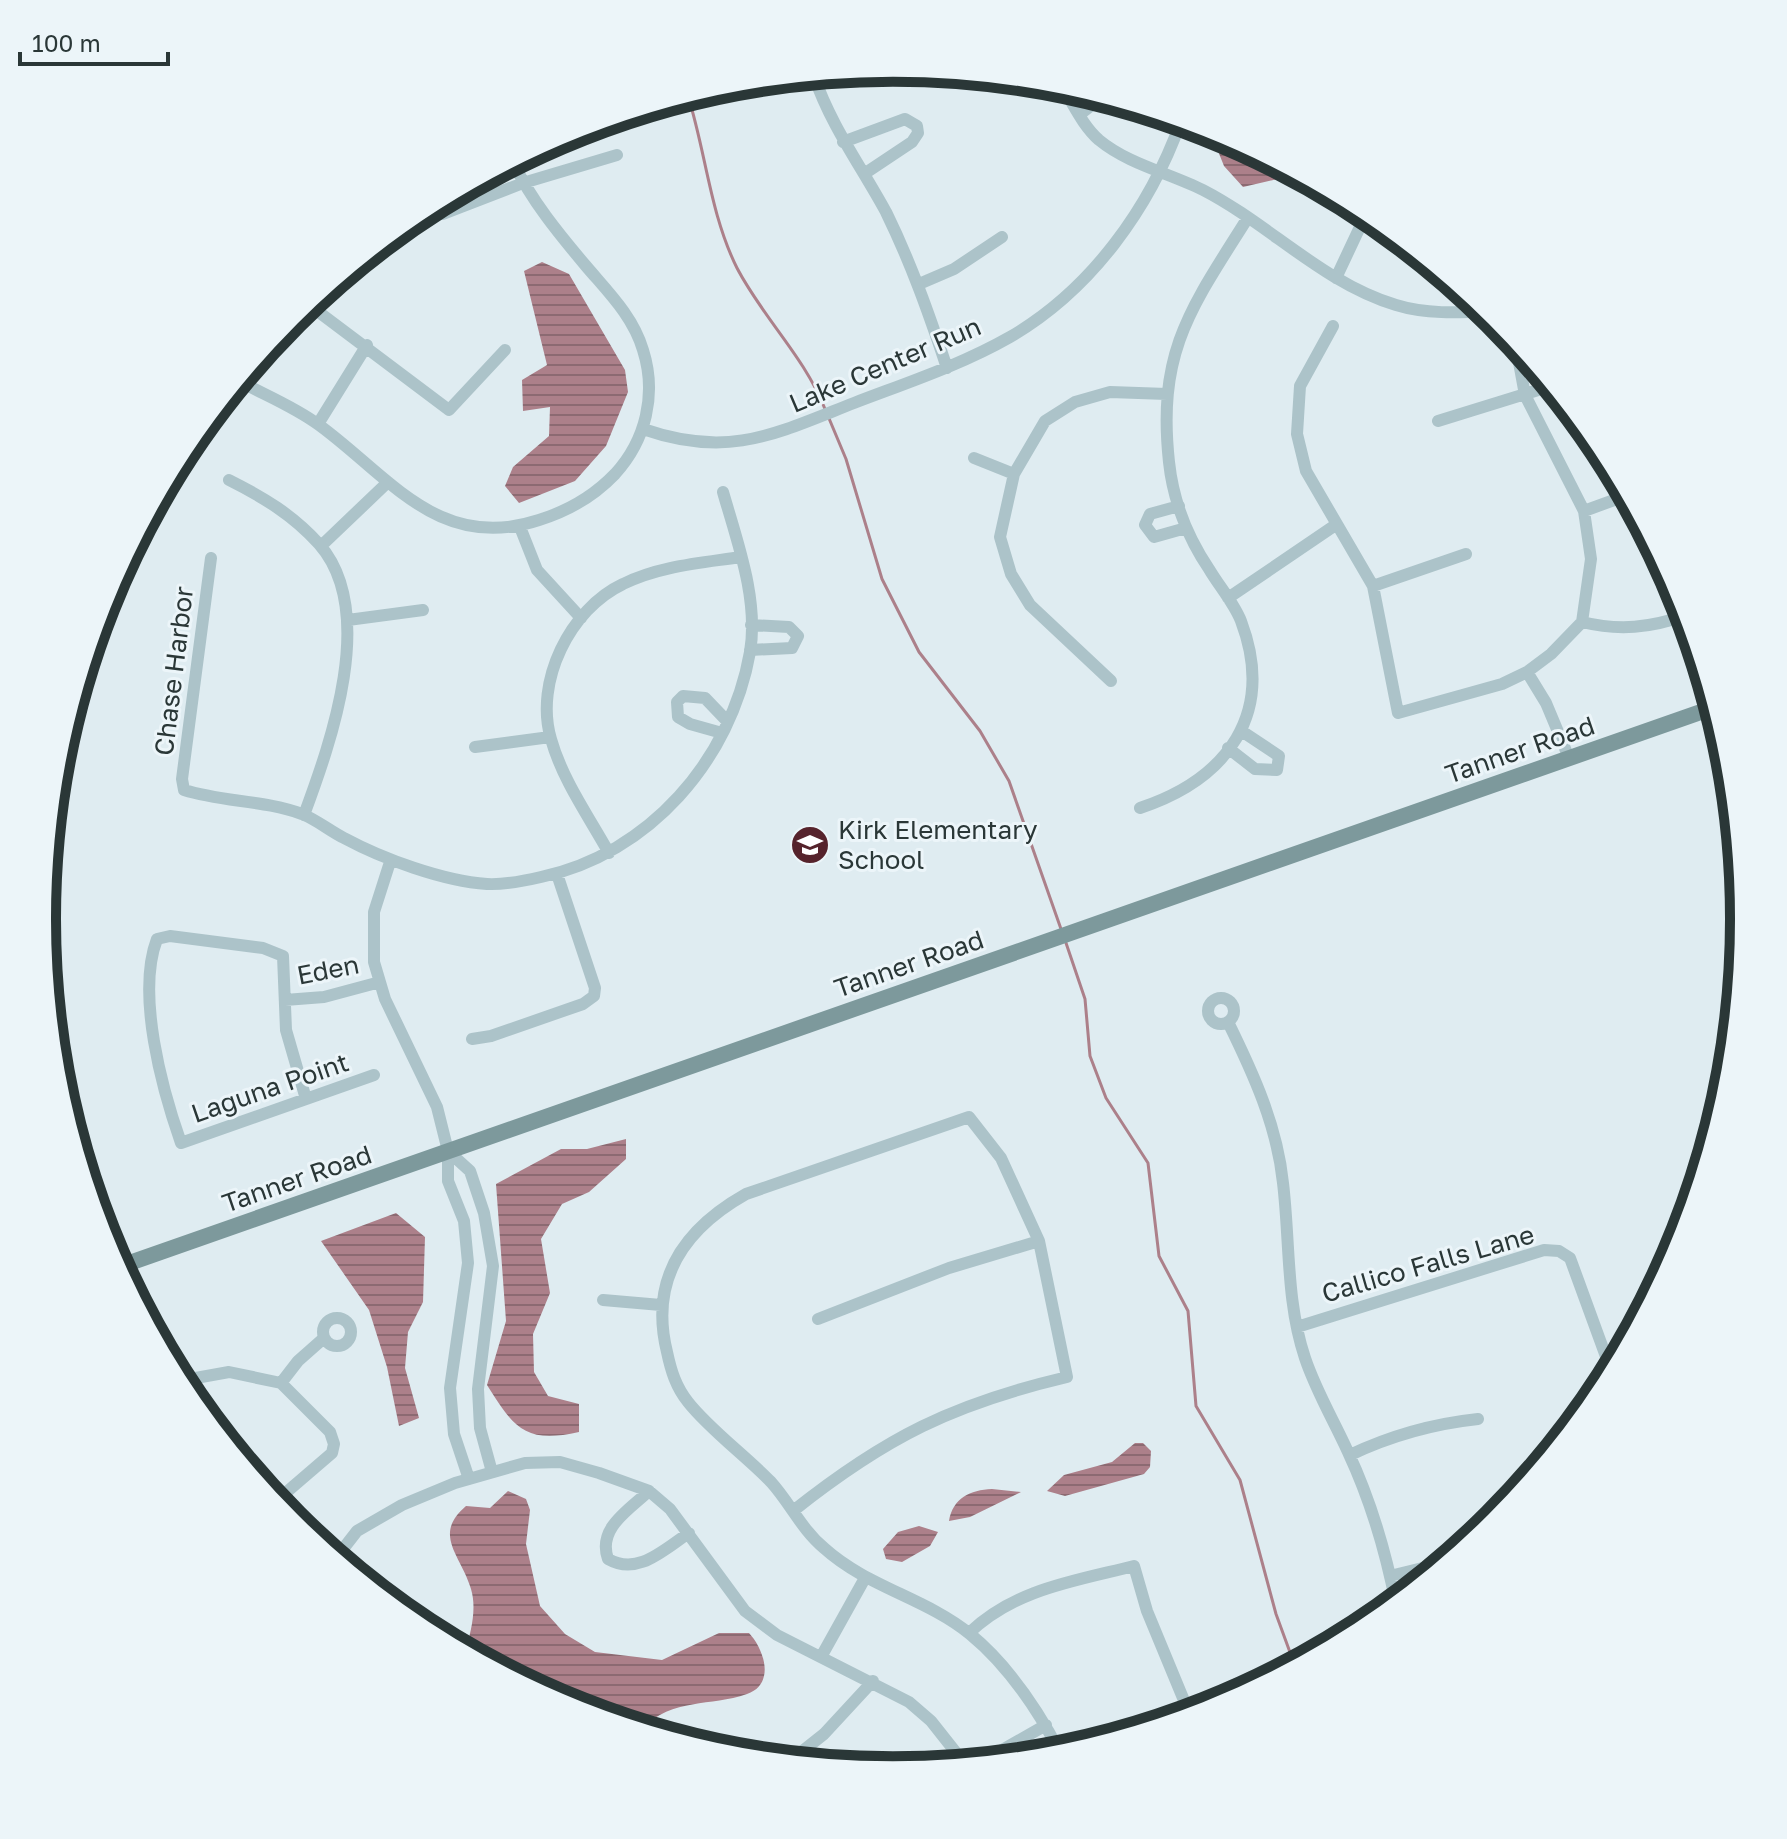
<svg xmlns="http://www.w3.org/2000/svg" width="1787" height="1839" viewBox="0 0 1787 1839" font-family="'Golos Text',sans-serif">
	<defs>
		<pattern id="water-rules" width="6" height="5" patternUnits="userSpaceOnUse" patternTransform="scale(2)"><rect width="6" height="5" fill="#ac808a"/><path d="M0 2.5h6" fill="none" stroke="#8c6a72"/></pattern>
	</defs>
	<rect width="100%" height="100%" fill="#dfecf1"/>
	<path fill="url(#water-rules)" d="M 1210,131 L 1284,167 L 1278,179 L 1243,187 L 1224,166 Z
		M 542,262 L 569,274 L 625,370 L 628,392 L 606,446 L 575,481 L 519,503 L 505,486 L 513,467 L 549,436 L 550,407 L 523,411 L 522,380 L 547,365 L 524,271 Z
		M 626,1139 L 626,1159 L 589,1192 L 562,1204 L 541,1239 L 550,1293 L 533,1334 L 534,1372 L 548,1396 L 579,1404 L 579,1432 C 525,1444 514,1428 487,1385 L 506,1321 L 496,1184 L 561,1149 L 587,1149 Z
		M 396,1213 L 425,1237 L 423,1302 L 408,1332 L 405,1368 L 419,1418 L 399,1426 L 387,1367 L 369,1310 L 321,1241 Z
		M 1135,1443 L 1143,1443 L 1151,1451 L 1150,1467 L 1144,1474 L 1065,1496 L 1047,1491 L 1064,1475 L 1112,1462 Z
		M 992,1489 L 1021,1492 L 970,1517 L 949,1521 C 953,1498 970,1490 992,1489 Z
		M 508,1491 L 526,1499 L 530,1510 L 526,1544 L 540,1606 L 565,1634 L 595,1652 L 662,1660 L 719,1633 L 749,1633 C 764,1649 776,1684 747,1694 C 710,1707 674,1697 641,1729 L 567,1706 L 465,1652 C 471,1632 477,1609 471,1589 C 461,1555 432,1535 466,1506 L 490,1508 Z
		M 919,1526 L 938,1532 L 930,1546 L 902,1562 L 886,1559 L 883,1549 L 898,1532 Z"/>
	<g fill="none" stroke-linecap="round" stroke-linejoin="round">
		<path stroke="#ac808a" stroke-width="3" d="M 688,96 C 706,153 710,214 737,268 C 763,318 804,356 825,409
			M 828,416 L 846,459 L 882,579 L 919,652 L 980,731 L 1009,781 L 1061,929
			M 1065,940 L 1085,999 L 1090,1056 L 1106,1098 L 1148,1163 L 1159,1256 L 1188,1311 L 1196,1406 L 1240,1480 L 1276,1614 L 1295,1666"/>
		<path stroke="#acc3c9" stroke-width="12" d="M 814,76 C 831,126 861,166 886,212 C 911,263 929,314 947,368
			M 1061,85 C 1073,103 1082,125 1099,140 C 1128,164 1169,173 1203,190 C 1269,224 1323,283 1396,305 C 1425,314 1458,313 1487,311
			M 1079,115 L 1102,97
			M 843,142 L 905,119 L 917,126 L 918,133 L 912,142 L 864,174
			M 443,214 L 523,183 L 617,155
			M 1336,278 L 1367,212
			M 919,284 L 954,269 L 1002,237
			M 308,304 L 449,410 L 505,350
			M 1333,326 L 1300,386 L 1297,434 L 1306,471 L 1373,586 L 1398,713 L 1502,684 L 1527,672 L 1551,654 L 1582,622 L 1591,559 L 1584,511 L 1525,395 L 1515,341
			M 239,381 C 265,395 295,407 319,425 C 389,476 439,553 539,520 C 568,511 594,496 615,474 C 646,440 657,394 643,350 C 633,316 608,292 586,266 C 559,234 531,200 513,162
			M 1438,421 L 1551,386
			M 318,424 L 367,345
			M 643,429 C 729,459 775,434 854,403 C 906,383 961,365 1010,337 C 1091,290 1150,208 1181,121
			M 974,458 L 1014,474
			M 229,480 C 263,497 293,515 319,544 C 378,611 331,742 304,815
			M 1179,506 L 1150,514 L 1145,525 L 1154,537 L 1186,528
			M 1584,511 L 1628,495
			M 520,527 L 537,570 L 581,618
			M 321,546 L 388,482
			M 211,558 L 182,779 L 184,790 C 222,802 264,800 302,814 C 317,820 330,831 344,838 C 383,859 443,881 487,884 C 505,885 524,881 541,877 C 649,854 731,760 750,652 C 759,600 737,541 723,492
			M 1373,586 L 1466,554
			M 1228,598 L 1337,524
			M 348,620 L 423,610
			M 1582,622 C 1619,631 1650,628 1687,615
			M 750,650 L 792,648 L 798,636 L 789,627 L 751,625
			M 1527,672 L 1546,703 L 1569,758
			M 1111,681 L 1030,605 L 1011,574 L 1000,537 L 1014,474 L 1045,421 L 1075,402 L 1110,392 L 1167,394
			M 722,733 L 690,724 L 678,717 L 677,702 L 683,696 L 705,698 L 727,721
			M 475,747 L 550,737
			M 1228,748 L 1255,769 L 1277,770 L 1279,756 L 1243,732
			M 55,786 L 58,796
			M 1140,808 C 1227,779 1276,714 1241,621 C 1234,603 1219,586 1209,569 C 1188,538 1173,500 1169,462 C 1157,351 1191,308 1247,219
			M 609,853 C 589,817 562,779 551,739 C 534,682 570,609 623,584 C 659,566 701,563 741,557
			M 390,862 L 374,912 L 374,962 L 385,999 L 437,1107 L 448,1151 L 448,1181 L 464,1221 L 468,1263 L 450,1388 L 454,1434 L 469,1479
			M1208 1011a13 13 0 1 1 26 0a13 13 0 1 1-26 0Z
			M 285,1000 L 324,997 L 380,982
			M 1228,1022 C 1253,1073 1277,1125 1283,1183 C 1290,1241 1286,1302 1305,1358 C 1316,1391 1334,1421 1348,1452 C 1370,1499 1386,1553 1396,1604
			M 472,1039 L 491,1036 L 583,1004 L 594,996 L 595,988 L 557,874
			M 306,1099 L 286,1030 L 283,956 L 263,948 L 170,936 L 157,939 C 136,994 162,1089 181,1143 L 374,1075
			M 448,1151 L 470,1171 L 484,1213 L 493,1266 L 478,1389 L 480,1428 L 492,1472
			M 603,1300 L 661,1305
			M323 1332a14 14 0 1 1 28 0a14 14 0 1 1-28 0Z
			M 818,1319 L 949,1268 L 1039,1241
			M 1297,1327 L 1544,1250 L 1559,1251 L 1570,1258 L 1612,1373
			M 179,1381 L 229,1372 L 281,1383 L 330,1432 L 334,1444 L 332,1453 L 275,1502
			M 281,1383 L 298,1361 L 324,1338
			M 1350,1455 C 1392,1435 1431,1424 1478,1419
			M 649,1491 C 629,1510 597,1528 608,1559 C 638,1576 663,1550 689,1533
			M 793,1511 C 886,1437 953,1404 1067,1377 L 1039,1241 L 1001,1158 L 969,1117 L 746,1194 C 684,1229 649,1279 667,1352 C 671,1371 676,1387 688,1402 C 709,1429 746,1456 771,1482 C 790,1503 802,1530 824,1548 C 867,1587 926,1598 970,1634 C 1009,1666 1038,1710 1061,1754
			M 336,1558 L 357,1531 L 402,1505 L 455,1483 L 525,1463 L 560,1462 L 599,1473 L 649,1491 L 670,1509 L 745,1611 L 777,1635 L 909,1702 L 931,1721 L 965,1764
			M 1390,1576 L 1447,1562
			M 969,1633 C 1015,1589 1074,1581 1134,1566 L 1147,1611 L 1190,1715
			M 821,1657 L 865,1578
			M 790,1761 L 824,1734 L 873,1681
			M 981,1762 L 1046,1725"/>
		<path stroke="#7d999c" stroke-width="16" d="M 118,1267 L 1715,707"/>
	</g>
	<defs>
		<symbol id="school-disc" viewBox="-11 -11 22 22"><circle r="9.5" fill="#56232c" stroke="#ecf5f9"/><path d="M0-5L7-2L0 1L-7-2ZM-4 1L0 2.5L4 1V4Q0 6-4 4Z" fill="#fff"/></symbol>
	</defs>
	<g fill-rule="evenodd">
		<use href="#school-disc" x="788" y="823" width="44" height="44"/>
	</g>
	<g text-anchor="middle" stroke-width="6" stroke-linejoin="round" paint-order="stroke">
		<g font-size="26" fill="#2a3737" stroke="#ecf5f9">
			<text transform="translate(885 365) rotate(-23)" y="9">Lake Center Run</text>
			<text transform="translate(174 671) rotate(-83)" y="9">Chase Harbor</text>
			<text transform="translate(1520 750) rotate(-19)" y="9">Tanner Road</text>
			<text transform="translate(909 964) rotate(-19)" y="9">Tanner Road</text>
			<text transform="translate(328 970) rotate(-11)" y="9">Eden</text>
			<text transform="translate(270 1088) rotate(-19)" y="9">Laguna Point</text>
			<text transform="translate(297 1179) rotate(-19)" y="9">Tanner Road</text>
			<text transform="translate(1428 1264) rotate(-16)" y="9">Callico Falls Lane</text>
		</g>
		<g font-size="26" fill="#2a3737" stroke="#ecf5f9" text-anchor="start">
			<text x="838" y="839">Kirk Elementary<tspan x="838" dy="30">School</tspan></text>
		</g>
	</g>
	<path d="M0 0H1787V1839H0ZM56 919a837 837 0 1 1 1674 0a837 837 0 1 1-1674 0Z" fill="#ecf5f9" fill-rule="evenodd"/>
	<path fill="none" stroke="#2a3737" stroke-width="10" d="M56 919a837 837 0 1 1 1674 0a837 837 0 1 1-1674 0Z"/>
	<path d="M20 52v12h148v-12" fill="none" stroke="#2a3737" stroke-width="4"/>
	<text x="32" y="52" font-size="24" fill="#2a3737" stroke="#ecf5f9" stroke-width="6" paint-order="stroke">100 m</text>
</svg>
